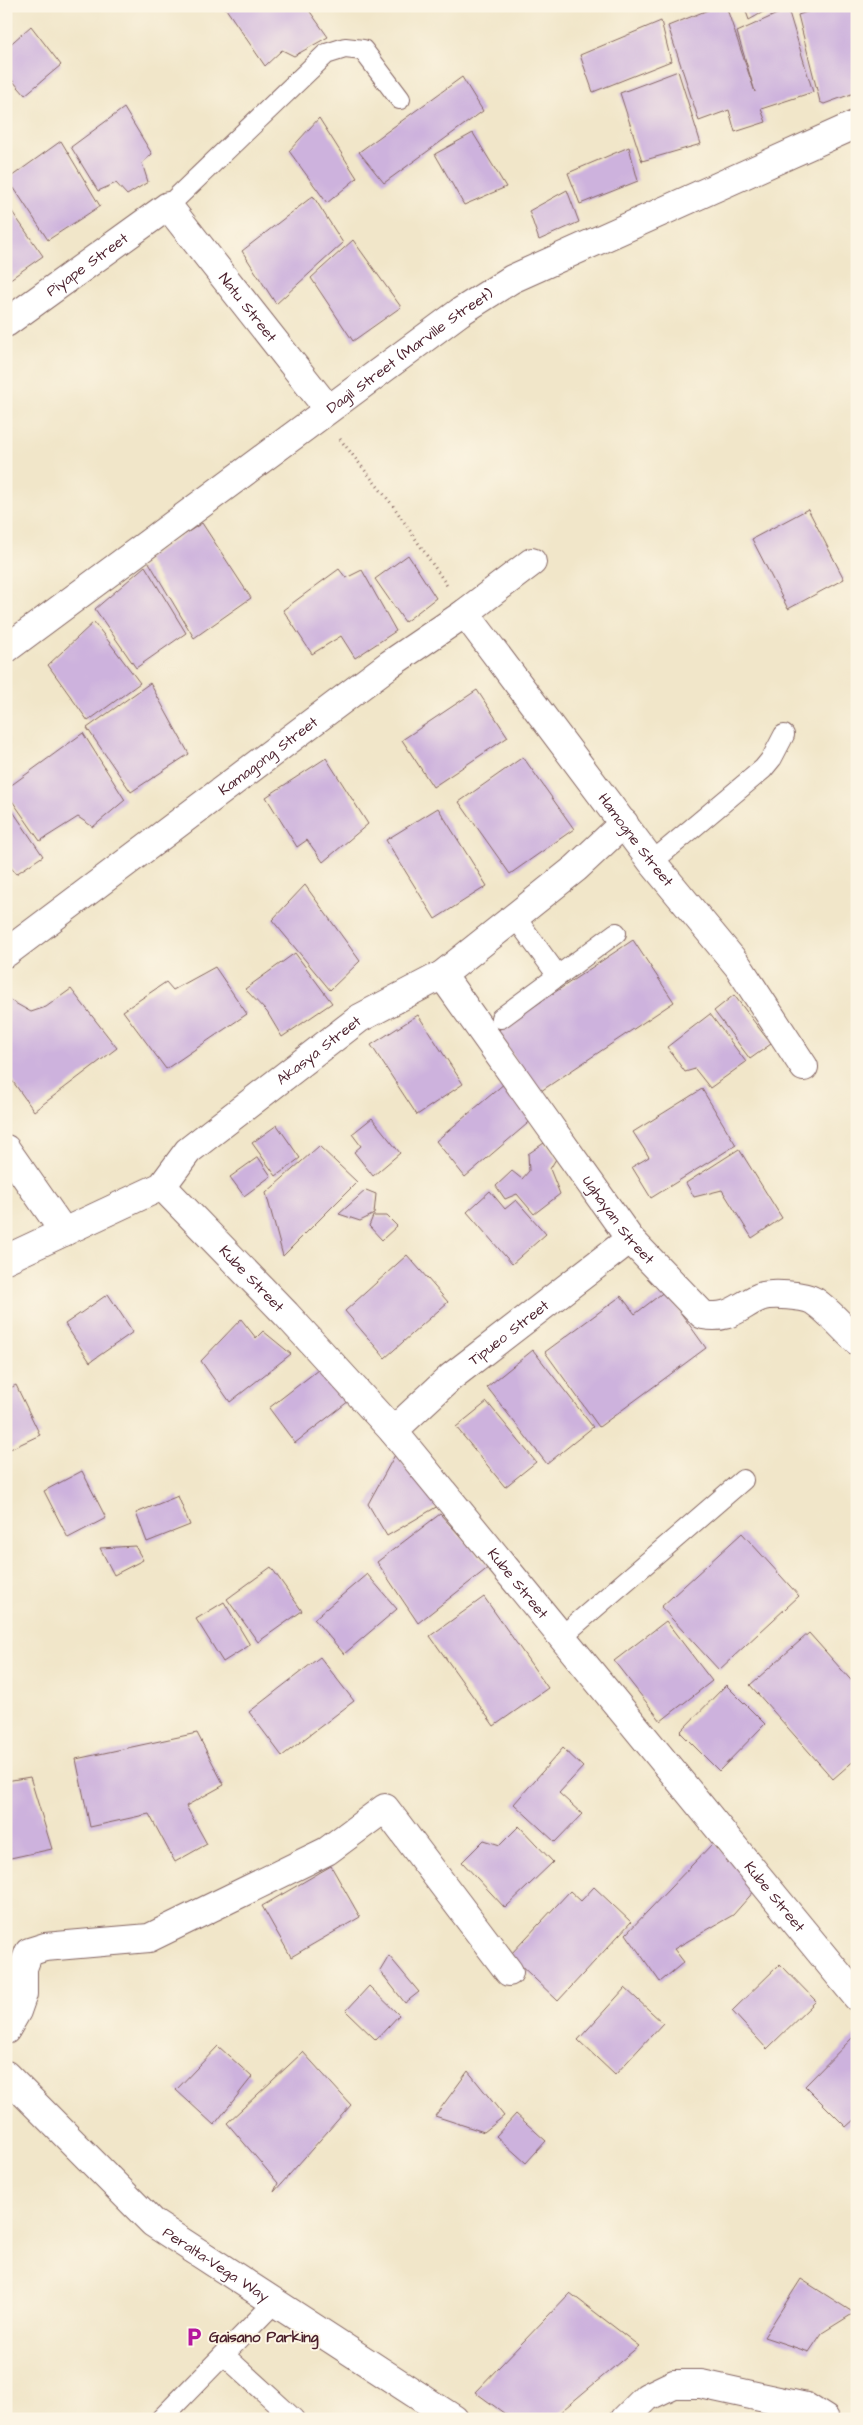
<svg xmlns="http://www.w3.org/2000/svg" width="863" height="2425" viewBox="0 0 863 2425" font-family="'Architects Daughter',sans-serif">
	<rect width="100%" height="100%" fill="#fcf5e5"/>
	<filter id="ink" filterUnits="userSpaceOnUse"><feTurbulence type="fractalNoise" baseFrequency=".02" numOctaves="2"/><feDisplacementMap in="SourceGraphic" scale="10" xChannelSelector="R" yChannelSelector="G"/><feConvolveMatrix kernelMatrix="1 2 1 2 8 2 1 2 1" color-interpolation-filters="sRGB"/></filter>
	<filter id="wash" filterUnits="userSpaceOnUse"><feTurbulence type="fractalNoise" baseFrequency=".0096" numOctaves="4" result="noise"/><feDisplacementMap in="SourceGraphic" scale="20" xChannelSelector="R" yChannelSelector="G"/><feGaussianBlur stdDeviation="1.12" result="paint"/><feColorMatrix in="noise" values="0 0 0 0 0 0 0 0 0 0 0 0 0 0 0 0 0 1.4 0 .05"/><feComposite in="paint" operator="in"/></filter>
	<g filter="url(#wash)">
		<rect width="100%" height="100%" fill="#f1e6c9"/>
		<g id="blocks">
			<path fill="#cdb2dd" d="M 224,6 L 306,6 L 328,37 L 294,56 L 282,50 L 265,66 Z
				M 718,6 L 726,6 L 755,92 L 737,32 L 788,9 L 813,92 L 761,109 L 766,122 L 735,132 L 729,110 L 699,121 L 668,26 Z
				M 744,6 L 774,6 L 749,20 Z
				M 824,6 L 857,6 L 857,92 L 824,104 L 820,102 L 798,15 Z
				M 661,21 L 671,61 L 593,92 L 580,55 Z
				M 31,26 L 61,65 L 25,95 L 6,73 L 6,48 Z
				M 678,71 L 701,144 L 642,161 L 620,93 Z
				M 462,77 L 483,111 L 384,183 L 359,152 Z
				M 124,108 L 152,154 L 142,163 L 148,182 L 127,195 L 116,183 L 98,191 L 71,147 Z
				M 319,118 L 357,178 L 327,203 L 289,151 Z
				M 473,133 L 506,187 L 464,205 L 435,154 Z
				M 61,141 L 100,206 L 48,240 L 8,179 Z
				M 629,147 L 638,181 L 580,204 L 568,173 Z
				M 567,190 L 579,222 L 539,240 L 529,211 Z
				M 313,196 L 343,243 L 276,304 L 242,251 Z
				M 6,203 L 43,256 L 6,282 Z
				M 353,240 L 401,307 L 353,341 L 311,278 Z
				M 808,509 L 844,579 L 788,609 L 752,539 Z
				M 202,523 L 251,598 L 194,638 L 147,559 Z
				M 408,555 L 436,598 L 405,622 L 375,579 Z
				M 145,566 L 186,633 L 136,668 L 95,609 Z
				M 339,569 L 346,578 L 362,570 L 396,631 L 355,658 L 341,636 L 312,654 L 283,610 Z
				M 94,622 L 140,683 L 88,721 L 48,665 Z
				M 150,683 L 189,754 L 131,792 L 87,728 Z
				M 477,690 L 508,737 L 433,787 L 402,740 Z
				M 83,733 L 125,800 L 93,827 L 78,817 L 40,841 L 6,792 L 6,789 Z
				M 523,757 L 574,829 L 510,874 L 459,802 Z
				M 326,758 L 368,824 L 323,862 L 307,840 L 297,847 L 266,797 Z
				M 6,801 L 43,856 L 16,874 L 6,861 Z
				M 438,808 L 487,886 L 435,919 L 386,840 Z
				M 305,885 L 360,961 L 330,990 L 272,920 Z
				M 633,940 L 674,1002 L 538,1093 L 497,1031 Z
				M 295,953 L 332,1003 L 282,1037 L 267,1012 L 245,989 Z
				M 215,967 L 247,1014 L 166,1069 L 123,1011 L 166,982 L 173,990 Z
				M 71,989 L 117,1048 L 34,1111 L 6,1072 L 6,998 L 31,1012 L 46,1007 Z
				M 734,995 L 771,1044 L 750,1059 L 714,1011 Z
				M 710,1014 L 746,1062 L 710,1088 L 695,1069 L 685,1072 L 667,1047 Z
				M 418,1015 L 463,1084 L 417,1115 L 371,1045 Z
				M 505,1083 L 534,1118 L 465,1177 L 436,1141 Z
				M 702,1089 L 736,1145 L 651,1198 L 632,1167 L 649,1157 L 633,1132 Z
				M 372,1118 L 400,1153 L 373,1176 L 354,1152 L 361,1146 L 352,1134 Z
				M 277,1125 L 300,1158 L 276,1176 L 252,1143 Z
				M 544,1143 L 556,1159 L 550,1169 L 560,1194 L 534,1214 L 517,1194 L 505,1199 L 496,1186 L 512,1171 L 522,1179 L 529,1171 L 528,1154 Z
				M 319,1146 L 357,1182 L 283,1256 L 266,1193 Z
				M 739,1149 L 782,1218 L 752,1238 L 722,1190 L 694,1197 L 686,1183 Z
				M 258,1157 L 271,1176 L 244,1196 L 230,1177 Z
				M 366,1190 L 376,1194 L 374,1214 L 360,1221 L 339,1214 Z
				M 490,1191 L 505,1209 L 516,1200 L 546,1234 L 512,1264 L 467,1212 Z
				M 373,1216 L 387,1216 L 397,1226 L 382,1240 L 369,1226 Z
				M 407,1255 L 448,1302 L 385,1358 L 345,1311 Z
				M 665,1291 L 706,1348 L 599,1427 L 545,1352 L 621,1296 L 635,1314 Z
				M 108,1294 L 133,1332 L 90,1362 L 65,1324 Z
				M 241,1319 L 256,1338 L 263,1331 L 291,1354 L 230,1402 L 201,1361 Z
				M 533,1350 L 593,1427 L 547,1464 L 487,1387 Z
				M 327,1363 L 354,1397 L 295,1443 L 269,1408 Z
				M 16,1385 L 40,1435 L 6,1451 L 6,1390 Z
				M 487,1402 L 536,1462 L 505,1487 L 456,1427 Z
				M 396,1453 L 407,1470 L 414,1466 L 438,1506 L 387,1536 L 368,1504 Z
				M 82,1471 L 106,1518 L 68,1538 L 44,1491 Z
				M 178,1496 L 190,1525 L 147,1542 L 136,1513 Z
				M 440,1514 L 489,1567 L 418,1623 L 377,1562 Z
				M 742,1533 L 799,1596 L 719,1670 L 661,1607 Z
				M 135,1546 L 143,1560 L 114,1575 L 100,1548 Z
				M 271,1567 L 302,1611 L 258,1642 L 227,1599 Z
				M 367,1574 L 397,1609 L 344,1654 L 314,1619 Z
				M 484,1597 L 548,1688 L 494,1726 L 430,1636 Z
				M 224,1602 L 250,1645 L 223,1662 L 196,1619 Z
				M 666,1621 L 712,1681 L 661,1721 L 614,1661 Z
				M 809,1633 L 857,1687 L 857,1758 L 833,1779 L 750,1685 Z
				M 320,1657 L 354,1701 L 282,1756 L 249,1712 Z
				M 726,1685 L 765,1724 L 719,1771 L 680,1732 Z
				M 197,1733 L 224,1785 L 186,1806 L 207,1844 L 175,1862 L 149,1814 L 90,1827 L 76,1759 Z
				M 563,1748 L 583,1767 L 559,1793 L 582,1814 L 555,1842 L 514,1804 Z
				M 30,1777 L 52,1849 L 6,1859 L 6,1781 Z
				M 519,1826 L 553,1862 L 505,1908 L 462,1862 L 484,1840 L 500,1845 Z
				M 714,1842 L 756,1889 L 733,1915 L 674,1949 L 684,1962 L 660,1982 L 626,1934 Z
				M 331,1866 L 360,1917 L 291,1957 L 262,1906 Z
				M 594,1887 L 631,1922 L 558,2001 L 510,1955 L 570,1891 L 581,1901 Z
				M 389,1956 L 419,1992 L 405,2003 L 380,1971 Z
				M 780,1964 L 816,2001 L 767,2049 L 732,2011 Z
				M 369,1986 L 399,2015 L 376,2040 L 346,2011 Z
				M 625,1988 L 663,2023 L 615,2075 L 578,2040 Z
				M 857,2033 L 857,2117 L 846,2127 L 805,2086 Z
				M 218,2046 L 252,2077 L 214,2125 L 176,2090 Z
				M 303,2052 L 351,2105 L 274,2192 L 278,2183 L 227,2123 Z
				M 468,2071 L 504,2116 L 484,2132 L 435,2116 Z
				M 516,2114 L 546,2141 L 526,2163 L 496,2136 Z
				M 801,2279 L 854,2313 L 822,2333 L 809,2352 L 764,2337 Z
				M 570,2293 L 639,2346 L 552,2419 L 512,2419 L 475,2392 Z"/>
		</g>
	</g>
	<g filter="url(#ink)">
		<use href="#blocks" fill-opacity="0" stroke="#846562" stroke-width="1"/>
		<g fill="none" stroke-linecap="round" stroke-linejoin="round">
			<defs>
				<path id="service" d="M 168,206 L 326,54 L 345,48 L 363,50 L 400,99
					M 652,862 L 763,769 L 772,758 L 784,735
					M 515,917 L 558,976
					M 501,1018 L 616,933
					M 561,1637 L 743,1480
					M 224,2355 L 294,2419
					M 161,2419 L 275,2302"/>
				<g id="minor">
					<path id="s1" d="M 6,323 L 168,206 L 328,409"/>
					<path id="s2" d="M 465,613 L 652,862 L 738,966 L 804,1067"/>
					<path id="s3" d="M 6,649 L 460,312 L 512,279 L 857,124"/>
					<path id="s4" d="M 6,953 L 390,664 L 465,613 L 532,562"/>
					<path id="s5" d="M 442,975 L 630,1239 L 703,1315 C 730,1320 737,1307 760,1297 C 771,1293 804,1295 814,1301 C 829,1311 843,1328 857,1341"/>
					<path d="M 6,1149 L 64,1232"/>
					<path id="s6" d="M 162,1186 L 286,1314 L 393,1431 L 857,1997"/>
					<path id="s7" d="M 6,1259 L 162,1186 L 188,1151 L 360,1018 L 442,975 L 576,868 L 624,823"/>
					<path id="s8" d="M 393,1431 L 451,1377 L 630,1239"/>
					<path d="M 6,2030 L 17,2011 L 23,1994 L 23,1968 L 29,1952 L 45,1947 L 149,1938 L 327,1851 L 385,1808 L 509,1972"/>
					<path id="s9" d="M 6,2075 L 153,2223 L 454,2419"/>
					<path d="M 625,2419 L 647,2397 L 674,2384 L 701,2384 L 806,2407 L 825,2419"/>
				</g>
			</defs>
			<use href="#service" stroke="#846562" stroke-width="22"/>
			<use href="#minor" stroke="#846562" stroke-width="30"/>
			<path stroke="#846562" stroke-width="3" stroke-dasharray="1 4" stroke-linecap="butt" d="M 340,439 L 394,507 L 448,587"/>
			<use href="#service" stroke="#fff" stroke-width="20"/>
			<use href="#minor" stroke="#fff" stroke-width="28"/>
		</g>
	</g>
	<defs>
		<symbol id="parking-bare" viewBox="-9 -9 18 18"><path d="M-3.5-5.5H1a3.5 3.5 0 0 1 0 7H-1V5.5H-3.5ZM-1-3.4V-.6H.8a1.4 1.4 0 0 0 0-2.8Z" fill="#b5179e" stroke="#fcf5e5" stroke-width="2.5" paint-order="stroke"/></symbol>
	</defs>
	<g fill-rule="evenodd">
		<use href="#parking-bare" x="180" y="2323" width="28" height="28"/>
	</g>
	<g text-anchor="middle" stroke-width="4" stroke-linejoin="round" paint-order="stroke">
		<g font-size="15" fill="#4a1f2b" stroke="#fcf5e5">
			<text dy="5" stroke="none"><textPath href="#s1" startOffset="100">Piyape Street</textPath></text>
			<text dy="5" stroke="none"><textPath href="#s1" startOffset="329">Natu Street</textPath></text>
			<text dy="5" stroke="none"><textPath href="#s3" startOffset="502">Dagil Street (Marville Street)</textPath></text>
			<text dy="5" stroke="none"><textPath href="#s4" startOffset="328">Kamagong Street</textPath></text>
			<text dy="5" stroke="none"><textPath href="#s2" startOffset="284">Hamogne Street</textPath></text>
			<text dy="5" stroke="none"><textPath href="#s7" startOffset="381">Akasya Street</textPath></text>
			<text dy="5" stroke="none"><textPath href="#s5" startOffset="302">Ughayan Street</textPath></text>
			<text dy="5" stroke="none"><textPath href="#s6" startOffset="129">Kube Street</textPath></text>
			<text dy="5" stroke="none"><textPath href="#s8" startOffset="152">Tipueo Street</textPath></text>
			<text dy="5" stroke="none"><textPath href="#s6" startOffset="534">Kube Street</textPath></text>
			<text dy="5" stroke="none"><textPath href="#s6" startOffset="939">Kube Street</textPath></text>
			<text dy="5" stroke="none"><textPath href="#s9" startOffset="284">Peralta-Vega Way</textPath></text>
		</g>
		<g font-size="15" font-weight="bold" fill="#4a1f2b" stroke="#fcf5e5" text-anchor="start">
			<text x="209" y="2342">Gaisano Parking</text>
		</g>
	</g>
	<rect width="863" height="2425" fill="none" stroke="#fcf5e5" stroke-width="25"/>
</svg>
